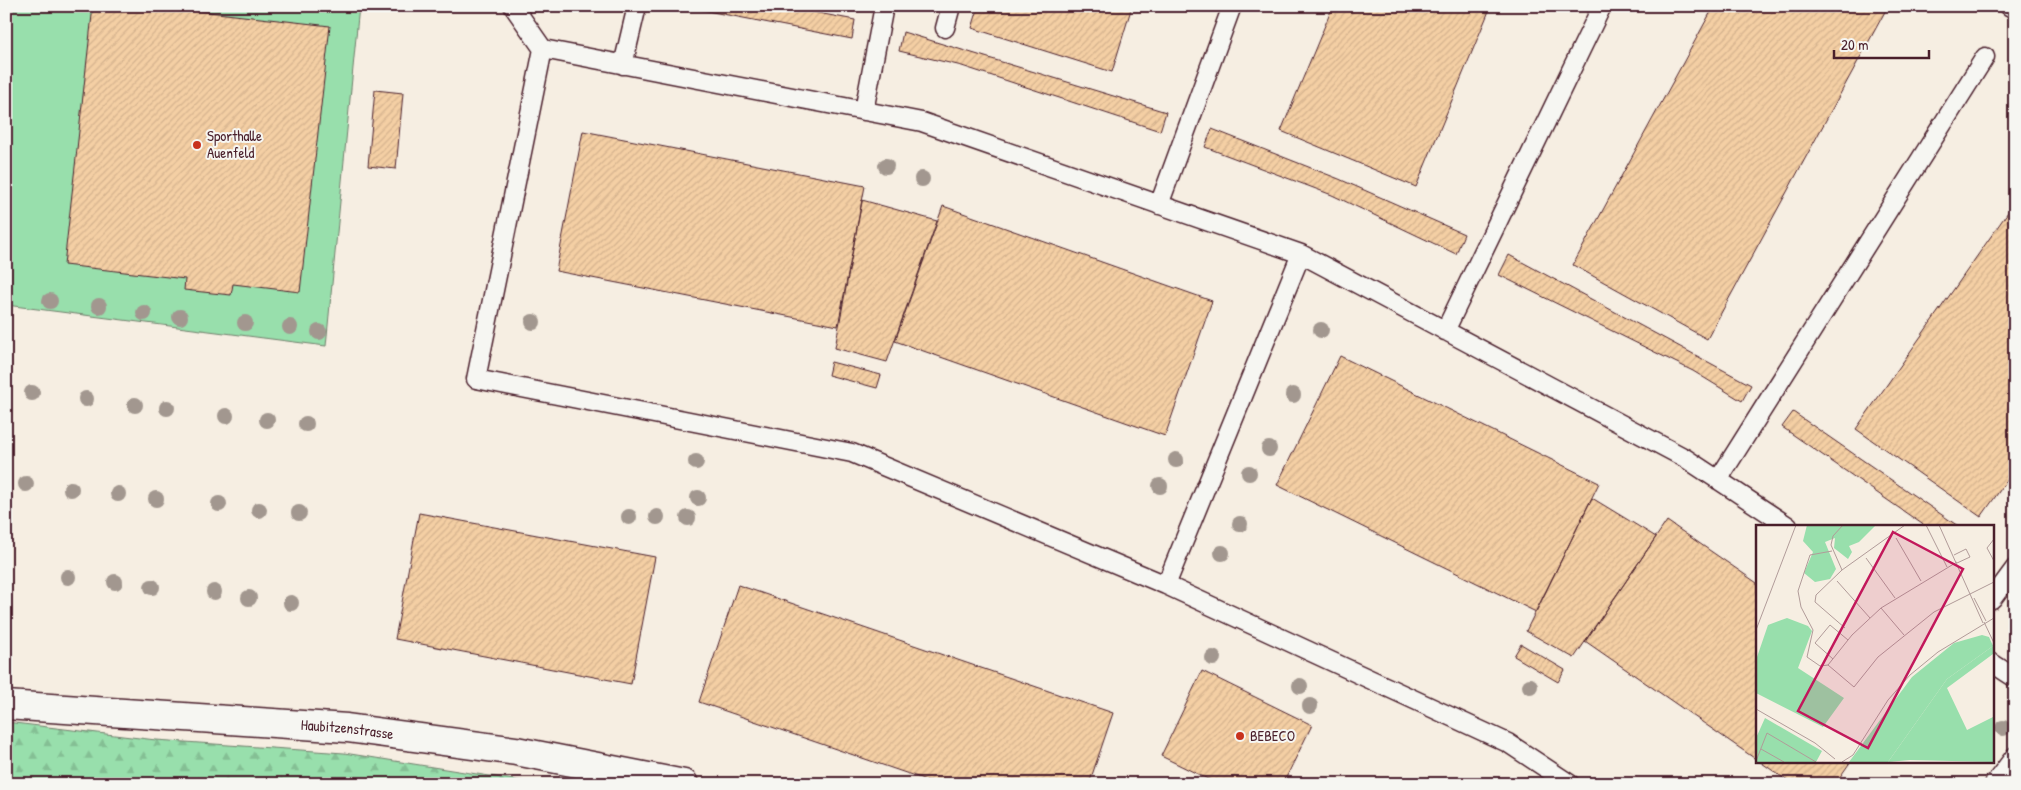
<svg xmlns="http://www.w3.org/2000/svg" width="2021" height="790" viewBox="0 0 2021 790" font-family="'Patrick Hand',sans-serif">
	<defs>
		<pattern id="forest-firs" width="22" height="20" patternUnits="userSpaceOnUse" patternTransform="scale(1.25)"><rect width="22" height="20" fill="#98dfac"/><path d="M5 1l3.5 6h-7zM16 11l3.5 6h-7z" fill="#84bf94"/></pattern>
		<pattern id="building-hatch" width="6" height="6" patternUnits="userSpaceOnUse" patternTransform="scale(1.25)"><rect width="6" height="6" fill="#f4cfa4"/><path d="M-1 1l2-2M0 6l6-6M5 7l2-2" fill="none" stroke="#d3b18d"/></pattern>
	</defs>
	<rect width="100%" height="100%" fill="#f6eee2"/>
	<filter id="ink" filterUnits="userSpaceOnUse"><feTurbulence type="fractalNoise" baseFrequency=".02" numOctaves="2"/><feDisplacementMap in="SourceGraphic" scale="10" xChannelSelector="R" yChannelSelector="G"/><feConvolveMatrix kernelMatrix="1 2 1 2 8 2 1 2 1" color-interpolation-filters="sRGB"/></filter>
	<g filter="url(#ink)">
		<path fill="#98dfac" stroke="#717f6c" d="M 6,6 L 359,6 L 326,346 L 6,305 Z"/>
		<path fill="url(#forest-firs)" stroke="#717f6c" d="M 6,722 L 156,740 L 344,753 L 540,784 L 6,784 Z"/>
		<path fill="url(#building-hatch)" stroke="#4a1f2b" d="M 93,6 L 156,6 L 330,26 L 300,292 L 233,284 L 231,295 L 184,290 L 185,279 L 64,265 Z
			M 702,6 L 781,6 L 855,20 L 852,39 L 702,10 Z
			M 979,6 L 1132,6 L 1112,72 L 972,28 Z
			M 1333,6 L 1491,6 L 1416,187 L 1281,131 Z
			M 1714,6 L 1888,6 L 1707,339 L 1573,265 Z
			M 903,32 L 1166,112 L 1160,131 L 962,66 L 899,51 Z
			M 375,90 L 403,93 L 396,169 L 368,166 Z
			M 1212,129 L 1339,179 L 1464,234 L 1456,254 L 1332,195 L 1205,147 Z
			M 583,131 L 865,186 L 838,326 L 556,271 Z
			M 862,200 L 937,221 L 887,362 L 835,348 Z
			M 2015,202 L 2015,469 L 1981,517 L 1856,429 Z
			M 943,206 L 1212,301 L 1165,436 L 895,341 Z
			M 1509,255 L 1751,385 L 1742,401 L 1693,371 L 1499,275 Z
			M 1340,356 L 1599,483 L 1536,612 L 1277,485 Z
			M 831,362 L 881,375 L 877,388 L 828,375 Z
			M 1793,412 L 1958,526 L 1925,526 L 1782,427 Z
			M 1592,498 L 1656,537 L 1574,658 L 1526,631 Z
			M 419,513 L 655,557 L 631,684 L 395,639 Z
			M 1667,521 L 1757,583 L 1757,760 L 1585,641 Z
			M 738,585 L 1113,713 L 1089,784 L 938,784 L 699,702 Z
			M 1521,644 L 1565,670 L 1558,682 L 1514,656 Z
			M 1202,671 L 1312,725 L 1283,784 L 1218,784 L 1161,756 Z
			M 1759,761 L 1851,761 L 1835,784 L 1792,784 Z"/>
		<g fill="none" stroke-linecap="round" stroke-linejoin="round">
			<defs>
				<path id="service" d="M 513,6 L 543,49
					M 2009,6 L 2015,9
					M 945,28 L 951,6
					M 623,65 L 637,6
					M 864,111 L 884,6
					M 1159,205 L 1232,6
					M 1445,331 L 1602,6
					M 1718,480 L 1985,57
					M 1166,585 L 1301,254
					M 1992,599 L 2015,568
					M 1992,663 L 2015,678
					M 1570,784 L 1508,743 L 1166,585 L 852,453 L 476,379 L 543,49 L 922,122 L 1301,254 L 1685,458 L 1788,526
					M 1994,784 L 2015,756"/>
				<g id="minor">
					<path id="s1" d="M 6,705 L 347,728 L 516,751 L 684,784"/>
				</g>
			</defs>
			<use href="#service" stroke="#4a1f2b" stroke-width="21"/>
			<use href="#minor" stroke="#4a1f2b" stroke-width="31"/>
			<use href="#service" stroke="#f6f6f2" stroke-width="18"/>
			<use href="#minor" stroke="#f6f6f2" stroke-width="28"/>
		</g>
		<g fill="#a2978f">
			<circle cx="886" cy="166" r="8"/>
			<circle cx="922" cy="179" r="8"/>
			<circle cx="50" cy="301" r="8"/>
			<circle cx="99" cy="306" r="8"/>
			<circle cx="144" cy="313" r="8"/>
			<circle cx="180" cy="317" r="8"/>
			<circle cx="533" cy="322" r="8"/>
			<circle cx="245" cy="323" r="8"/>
			<circle cx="290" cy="327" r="8"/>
			<circle cx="1321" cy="330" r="8"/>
			<circle cx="319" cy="332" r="8"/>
			<circle cx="32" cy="393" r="8"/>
			<circle cx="1293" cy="395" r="8"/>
			<circle cx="86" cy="399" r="8"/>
			<circle cx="135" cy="405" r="8"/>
			<circle cx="167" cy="408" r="8"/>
			<circle cx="226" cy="416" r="8"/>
			<circle cx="267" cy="420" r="8"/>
			<circle cx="306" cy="424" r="8"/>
			<circle cx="1269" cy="449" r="8"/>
			<circle cx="1176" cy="460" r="8"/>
			<circle cx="696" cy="462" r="8"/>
			<circle cx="1249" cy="473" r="8"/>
			<circle cx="26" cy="484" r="8"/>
			<circle cx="1160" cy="486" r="8"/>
			<circle cx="71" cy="489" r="8"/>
			<circle cx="118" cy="494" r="8"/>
			<circle cx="698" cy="498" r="8"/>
			<circle cx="156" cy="499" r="8"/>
			<circle cx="219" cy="504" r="8"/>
			<circle cx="259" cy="510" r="8"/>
			<circle cx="299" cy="513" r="8"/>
			<circle cx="629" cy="517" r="8"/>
			<circle cx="657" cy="517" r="8"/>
			<circle cx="688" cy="518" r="8"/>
			<circle cx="1240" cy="524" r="8"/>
			<circle cx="1222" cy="553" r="8"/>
			<circle cx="68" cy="577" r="8"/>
			<circle cx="115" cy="582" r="8"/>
			<circle cx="152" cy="587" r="8"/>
			<circle cx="214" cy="592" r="8"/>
			<circle cx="249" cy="598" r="8"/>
			<circle cx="291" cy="603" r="8"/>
			<circle cx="1213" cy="658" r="8"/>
			<circle cx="1300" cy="686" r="8"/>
			<circle cx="1530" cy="686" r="8"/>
			<circle cx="1310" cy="706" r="8"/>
			<circle cx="2003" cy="728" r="8"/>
		</g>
	</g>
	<g fill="#c8321e" stroke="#f6f6f2" stroke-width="2">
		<circle cx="197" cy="145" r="5"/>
		<circle cx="1240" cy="736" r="5"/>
	</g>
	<g text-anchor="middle" stroke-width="4" stroke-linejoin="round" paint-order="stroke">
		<g font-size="15" fill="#4a1f2b" stroke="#f6f6f2" text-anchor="start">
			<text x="207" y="141">Sporthalle<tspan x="207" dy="17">Auenfeld</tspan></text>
			<text x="1250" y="741">BEBECO</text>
		</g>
		<g font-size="15" fill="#4a1f2b" stroke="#f6f6f2">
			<text dy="5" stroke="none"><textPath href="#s1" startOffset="342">Haubitzenstrasse</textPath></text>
		</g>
	</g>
	<g transform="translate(1756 525)">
		<rect width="238" height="238" fill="#f6eee2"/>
		<path d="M 51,0 L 120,0 L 103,17 L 93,21 L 96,27 L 92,34 L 78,23 L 79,13 L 69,17 L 80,44 L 74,54 L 59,57 L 48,48 L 57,27 L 47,16 ZM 31,93 L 52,101 L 56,106 L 42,143 L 88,173 L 67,202 L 0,168 L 0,135 L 12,100 ZM 237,121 L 237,129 L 191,163 L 211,205 L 237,192 L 237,237 L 154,235 L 132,237 L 191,154 ZM 9,193 L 66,226 L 60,237 L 0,237 L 0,213 Z" fill="#98dfac"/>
		<path d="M 226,110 L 233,112 L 237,121 L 191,154 L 132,237 L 93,237 L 156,152 L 198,118 Z" fill="#98dfac"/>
		<path fill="none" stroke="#b19b99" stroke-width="1" d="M 87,0 L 77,11 L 75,20 L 86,45 L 60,70 L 59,77 L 89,103M 170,0 L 191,42M 183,0 L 227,98M 140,13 L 165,56M 238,14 L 231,23 L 238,36M 198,30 L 210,24 L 214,32 L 201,38M 110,33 L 139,73M 201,37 L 125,83 L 96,110 L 72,140 L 98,162 L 122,132 L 178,87 L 238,57M 86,45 L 149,0M 81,56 L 114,93M 218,73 L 230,96M 125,83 L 148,110M 228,97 L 238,118M 0,105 L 40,0M 77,134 L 59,118 L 74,100 L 92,115M 72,140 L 64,141 L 51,132 L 57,105 L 45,82 L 42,66 L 54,30 L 76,26M 0,184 L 59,218 L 79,234M 5,224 L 28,237M 0,236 L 11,208 L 60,237M 86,237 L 97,230 L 132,175 L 154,150 L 182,127 L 238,93"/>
		<path fill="#c2185b" fill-opacity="0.15" stroke="#c2185b" stroke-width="2.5" d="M 137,7 L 207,44 L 112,223 L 42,186 Z"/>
		<rect width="238" height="238" fill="none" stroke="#4a1f2b" stroke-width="2.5"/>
	</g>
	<rect width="2021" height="790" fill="none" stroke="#f6f6f2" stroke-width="25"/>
	<rect x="12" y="12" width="1996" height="765" fill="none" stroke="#4a1f2b" stroke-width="2" filter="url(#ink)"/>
	<path d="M1834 50v8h95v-8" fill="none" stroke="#4a1f2b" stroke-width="2.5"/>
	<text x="1841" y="50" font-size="15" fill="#4a1f2b" stroke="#f6f6f2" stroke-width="4" paint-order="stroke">20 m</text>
</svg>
